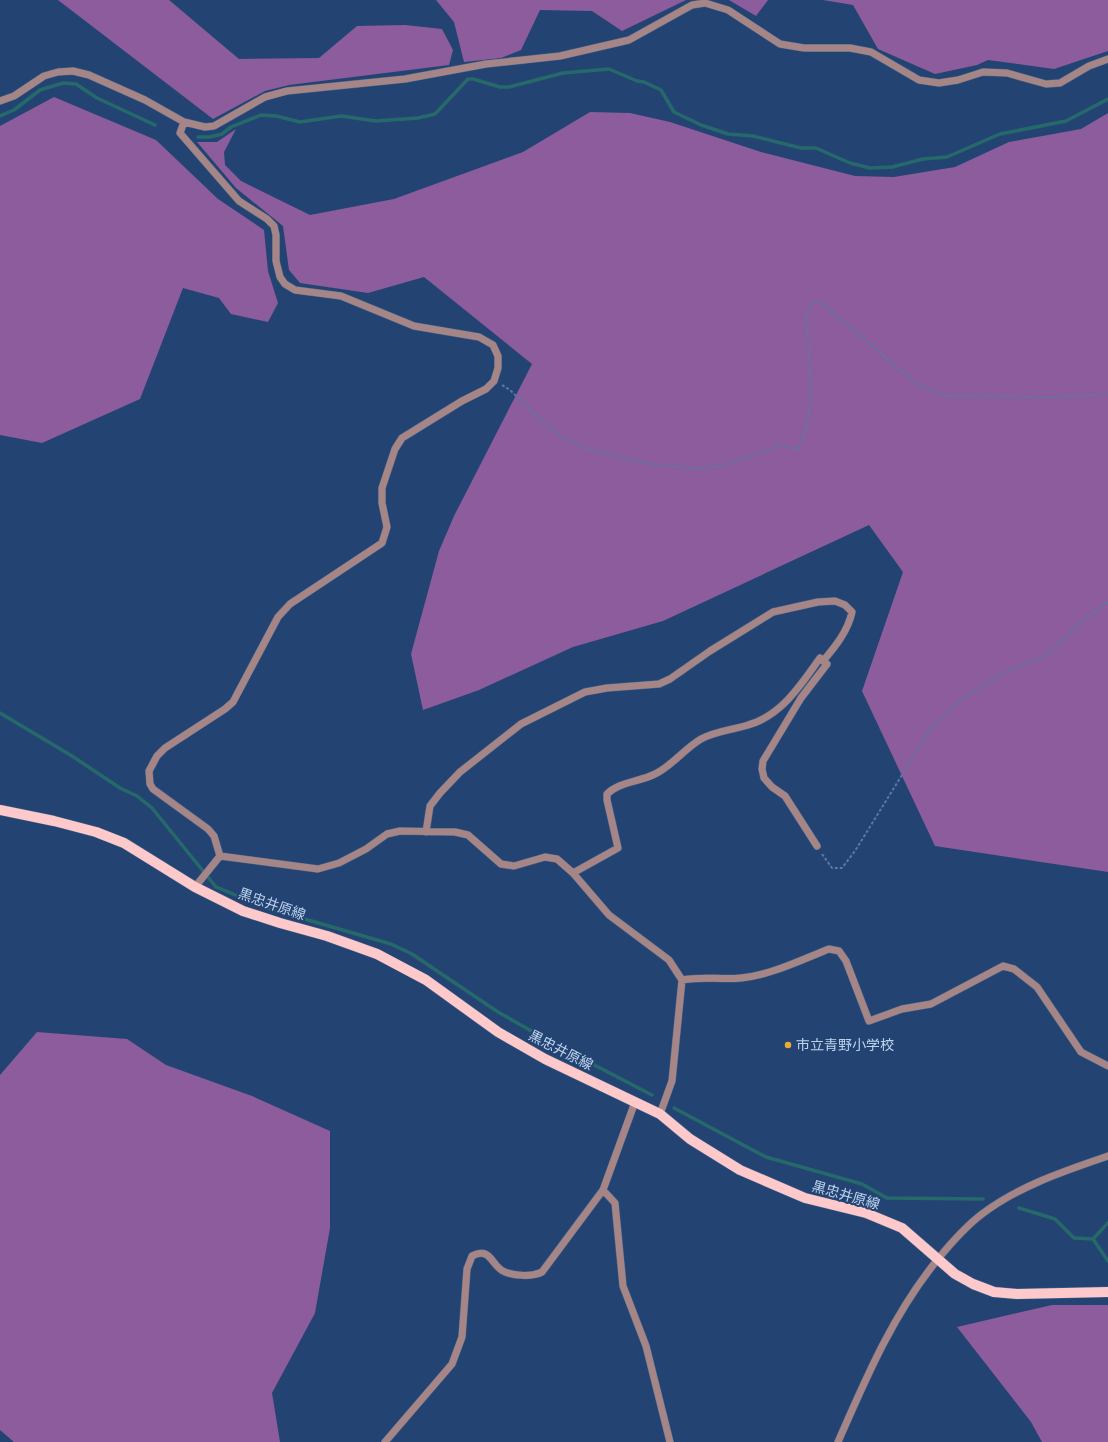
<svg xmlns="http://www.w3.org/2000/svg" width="1108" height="1442" viewBox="0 0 1108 1442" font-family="Overpass,'Noto Sans JP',sans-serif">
	<rect width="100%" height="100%" fill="#234472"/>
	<path fill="#8c5c9d" d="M 58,0 L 169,0 L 239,59 L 319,58 L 357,26 L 405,25 L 442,29 L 453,50 L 449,65 L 289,85 L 265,91 L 213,119 Z
		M 436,0 L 686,0 L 622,31 L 592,11 L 540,10 L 521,50 L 501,58 L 464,62 L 454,22 Z
		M 729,0 L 768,0 L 756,16 Z
		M 823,0 L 1108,0 L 1108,51 L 1054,69 L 988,60 L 977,65 L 935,74 L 878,49 L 853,5 Z
		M 54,97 L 156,140 L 218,199 L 264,230 L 268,271 L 278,303 L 268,322 L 231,314 L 219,298 L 183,288 L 140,399 L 42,443 L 0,435 L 0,126 Z
		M 590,112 L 630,113 L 670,122 L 761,152 L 855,176 L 894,177 L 955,167 L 1009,142 L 1081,129 L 1108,113 L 1108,872 L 935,846 L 862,691 L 903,572 L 869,525 L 663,621 L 573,647 L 479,690 L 423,710 L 411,654 L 439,551 L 454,516 L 532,364 L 424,277 L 368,293 L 300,283 L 289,270 L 283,226 L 236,188 L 197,142 L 217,142 L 236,129 L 224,152 L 225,165 L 241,181 L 310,215 L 394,199 L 523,152 Z
		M 37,1032 L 127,1039 L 166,1065 L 252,1096 L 330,1131 L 330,1228 L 315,1313 L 272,1393 L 280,1442 L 14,1442 L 0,1430 L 0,1075 Z
		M 1052,1305 L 1108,1305 L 1108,1442 L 1042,1442 L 1031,1422 L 957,1327 Z"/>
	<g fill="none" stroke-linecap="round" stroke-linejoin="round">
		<path stroke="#26696b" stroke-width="3.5" d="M 0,116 L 14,110 L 40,90 L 63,83 L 76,84 L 97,98 L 155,125
			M 198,137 L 210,137 L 222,134 L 231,127 L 261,115 L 276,116 L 300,122 L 341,116 L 376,121 L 418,118 L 435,114 L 468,79 L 473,79 L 500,87 L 509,87 L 563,73 L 609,69 L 637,81 L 644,82 L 661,90 L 674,112 L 701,125 L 728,134 L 753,136 L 801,148 L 816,148 L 850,163 L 870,168 L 892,167 L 923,159 L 947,157 L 1000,134 L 1066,121 L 1108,99
			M 0,713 L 72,756 L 120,788 L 137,796 L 152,808 L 216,887 L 270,909 L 391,944 L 412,954 L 498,1012 L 556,1045 L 652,1095
			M 674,1108 L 766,1157 L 862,1184 L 887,1198 L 983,1199
			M 1019,1208 L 1055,1219 L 1074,1238 L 1093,1239 L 1108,1261
			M 1093,1239 L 1108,1223"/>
		<defs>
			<path id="minor" d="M 0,101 L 14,96 L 44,76 L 58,72 L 73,71 L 89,75 L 145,100 L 184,122 L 205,127 L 214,126 L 265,97 L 287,91 L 405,79 L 486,64 L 560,56 L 629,40 L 692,5 L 705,3 L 728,10 L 780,44 L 804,48 L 850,48 L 871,52 L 919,80 L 939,83 L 958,80 L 983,72 L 1007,73 L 1046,84 L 1060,83 L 1089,66 L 1108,59
				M 184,122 L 180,133 L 239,201 L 267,219 L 274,226 L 276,235 L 276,261 L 280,277 L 285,284 L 295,290 L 341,296 L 414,326 L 479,337 L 493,345 L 498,356 L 498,368 L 494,381 L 486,389 L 462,401 L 402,438 L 395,449 L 382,488 L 382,503 L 387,527 L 382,543 L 290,604 L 278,617 L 233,702 L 225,709 L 165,748 L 157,756 L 149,771 L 150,784 L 153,789 L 208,829 L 214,836 L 220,856
				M 426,832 L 430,806 L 440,793 L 460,772 L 521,724 L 585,692 L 607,688 L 659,684 L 670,679 L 710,651 L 773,612 L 818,602 L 835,601 L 845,605 L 852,612 C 848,631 835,647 823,661
				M 220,856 L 318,869 L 339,863 L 366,849 L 387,834 L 400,831 L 455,832 L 468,835 L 501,864 L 514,866 L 545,857 L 557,859 L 573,873 L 609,915 L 669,960 L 682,980 L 672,1081 L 660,1114
				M 573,873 L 618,848 L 607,800 L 607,794 C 619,782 639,782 655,774 C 672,766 684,749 701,739 C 715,731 732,730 748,725 C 781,716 801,685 820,658 L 827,664 L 801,698 L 763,761 L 762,769 L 764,778 L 772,787 L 785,796 L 817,846
				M 195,887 L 220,856
				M 682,980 C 703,976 721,980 741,978 C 771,975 801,960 829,949 L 839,951 L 846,961 L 869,1021 L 902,1009 L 931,1004 L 1003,966 L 1014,969 L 1037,987 L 1081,1052 L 1108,1066
				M 603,1190 L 615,1203 L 623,1286 L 646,1346 L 670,1442
				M 385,1442 L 452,1364 L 462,1337 L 467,1269 L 472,1256 C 492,1246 491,1267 505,1272 C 515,1276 532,1277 542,1272 L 603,1190 L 635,1102
				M 838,1442 C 866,1378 893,1314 938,1259 C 951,1243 965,1227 982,1214 C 1019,1186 1064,1171 1108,1156"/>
			<path id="major" d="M 0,810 L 54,821 L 96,832 L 124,843 L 195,887 L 243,911 L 280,923 L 327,936 L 377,954 L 426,980 L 498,1032 L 545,1059 L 660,1114 L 690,1139 L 740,1170 L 805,1198 L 866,1213 L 902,1228 L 955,1274 L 973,1284 L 994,1292 L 1017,1294 L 1108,1292"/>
		</defs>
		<use href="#minor" stroke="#42618b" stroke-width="8"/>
		<use href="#major" stroke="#42618b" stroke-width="11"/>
		<path stroke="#5d79a0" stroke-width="2" stroke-dasharray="3 2" stroke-linecap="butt" d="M 502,385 L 510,390 L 543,422 L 563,438 L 587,449 L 645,463 L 695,469 L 721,466 L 782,445 L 797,450 C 819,412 808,360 806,318 L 809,307 L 813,302 L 819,301 L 917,384 L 946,396 L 1056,397 L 1108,394
			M 822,854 L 832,868 L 842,868 L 855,851 L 931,728 L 960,700 L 1005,672 L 1044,657 L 1081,622 L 1108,602"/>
		<use href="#minor" stroke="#a68586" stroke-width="7"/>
		<use href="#major" stroke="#fec9ca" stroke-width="10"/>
	</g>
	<circle fill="#eaaa39" stroke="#234472" stroke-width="1.5" cx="788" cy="1045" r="4"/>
	<g text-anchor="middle" stroke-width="4" stroke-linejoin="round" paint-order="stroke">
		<g font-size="14" fill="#bfd3ee" stroke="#234472">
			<text transform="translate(272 904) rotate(19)" y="5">黒忠井原線</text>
			<text transform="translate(561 1050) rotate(27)" y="5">黒忠井原線</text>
			<text transform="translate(846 1195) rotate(16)" y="5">黒忠井原線</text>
		</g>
		<g font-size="14" fill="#bfd3ee" stroke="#234472" text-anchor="start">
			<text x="796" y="1050">市立青野小学校</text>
		</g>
	</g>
</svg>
